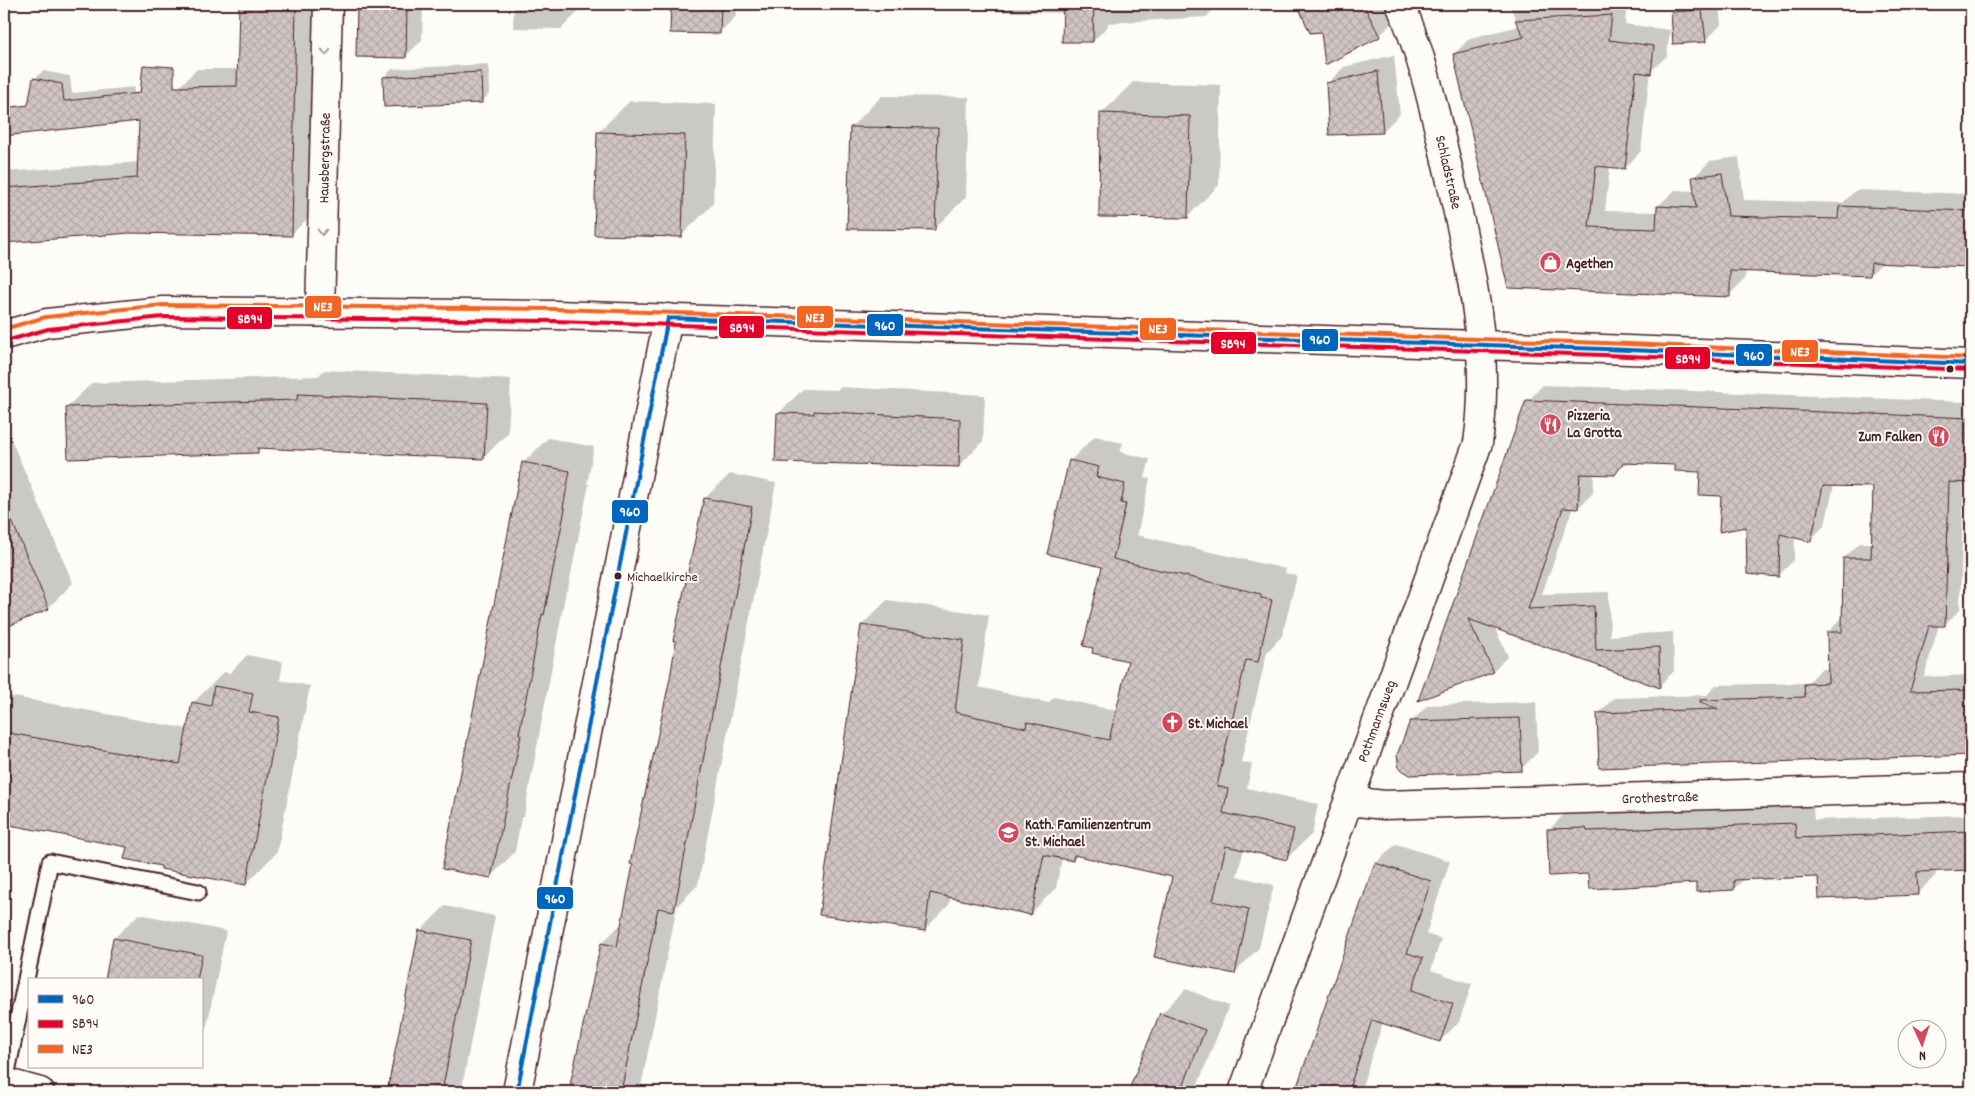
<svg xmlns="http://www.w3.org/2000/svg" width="1975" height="1096" viewBox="0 0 1975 1096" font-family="Dekko,sans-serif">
	<defs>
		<pattern id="building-cross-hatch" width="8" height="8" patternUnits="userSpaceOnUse" patternTransform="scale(1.25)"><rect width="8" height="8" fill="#d0c5c4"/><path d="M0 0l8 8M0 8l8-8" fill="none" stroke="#b4a9a9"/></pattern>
	</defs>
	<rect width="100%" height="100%" fill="#fdfcf7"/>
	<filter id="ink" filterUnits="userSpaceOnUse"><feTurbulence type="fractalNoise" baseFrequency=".02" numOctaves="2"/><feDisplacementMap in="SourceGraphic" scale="10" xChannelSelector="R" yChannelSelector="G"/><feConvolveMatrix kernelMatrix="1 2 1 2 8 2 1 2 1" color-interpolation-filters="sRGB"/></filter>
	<g filter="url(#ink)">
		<path fill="#0003" d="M 240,4 L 313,4 L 309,217 L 291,235 L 130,232 L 10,241 L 4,245 L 4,172 L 139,162 L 179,87 L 197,69 L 239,69 Z
			M 358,4 L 423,4 L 422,40 L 405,57 L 358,56 Z
			M 514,4 L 578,4 L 578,12 L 561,29 L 513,28 Z
			M 672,4 L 736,4 L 736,16 L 719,33 L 671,32 Z
			M 831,4 L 881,4 L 878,7 L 831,6 Z
			M 989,4 L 1220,4 L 1206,17 L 1108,23 L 1108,26 L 1093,41 L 1064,13 L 989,11 Z
			M 1299,4 L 1386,4 L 1394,21 L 1379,36 L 1311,31 Z
			M 1508,4 L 1627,4 L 1625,24 L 1670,30 L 1667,56 L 1650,72 L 1641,151 L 1625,168 L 1610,166 L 1605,211 L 1658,212 L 1658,206 L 1675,190 L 1695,191 L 1693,178 L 1710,161 L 1739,157 L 1744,200 L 1843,203 L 1856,190 L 1971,194 L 1971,265 L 1883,262 L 1870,275 L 1746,270 L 1745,279 L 1729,295 L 1509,287 L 1454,54 L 1470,38 L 1520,26 Z
			M 1672,4 L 1719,4 L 1721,25 L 1705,41 L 1674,43 Z
			M 1394,55 L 1400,114 L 1383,131 L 1327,84 L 1344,67 Z
			M 489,64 L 490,93 L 482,101 L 384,77 L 392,69 Z
			M 43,71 L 70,76 L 72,93 L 134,87 L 133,113 L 125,121 L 4,134 L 4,124 L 29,109 L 34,79 Z
			M 1133,82 L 1221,85 L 1219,185 L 1187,217 L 1101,114 Z
			M 882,96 L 969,97 L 966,197 L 934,229 L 851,127 Z
			M 630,101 L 716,104 L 713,204 L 682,235 L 598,132 Z
			M 324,370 L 511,379 L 508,433 L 483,458 L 262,447 L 258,451 L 67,407 L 92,383 L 318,376 Z
			M 1543,385 L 1966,402 L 1960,610 L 1944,625 L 1939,625 L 1924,677 L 1971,675 L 1971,755 L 1600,766 L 1598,714 L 1614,698 L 1707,695 L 1716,685 L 1808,683 L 1821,669 L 1829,669 L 1828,632 L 1843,617 L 1844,558 L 1860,543 L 1873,543 L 1874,486 L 1834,485 L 1825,525 L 1810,540 L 1795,536 L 1794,560 L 1779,575 L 1747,525 L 1723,495 L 1701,471 L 1676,464 L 1627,462 L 1615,474 L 1594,473 L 1593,493 L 1578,508 L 1573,507 L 1542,594 L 1609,592 L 1610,636 L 1673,632 L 1674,671 L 1659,686 L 1494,627 L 1508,656 L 1493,671 L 1420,699 L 1528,401 Z
			M 840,387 L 985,395 L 983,441 L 959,466 L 778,414 L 803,389 L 837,390 Z
			M 4,423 L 73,583 L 48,608 L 4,627 Z
			M 1095,436 L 1123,443 L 1120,452 L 1150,459 L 1145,478 L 1150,479 L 1137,535 L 1286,569 L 1285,573 L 1297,576 L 1282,636 L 1267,652 L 1241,762 L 1252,764 L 1247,788 L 1318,804 L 1312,834 L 1287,858 L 1244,849 L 1237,876 L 1274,885 L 1259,948 L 1234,973 L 1173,876 L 1078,855 L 1073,860 L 1062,858 L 1056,888 L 1031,913 L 951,896 L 949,905 L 924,930 L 862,625 L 887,600 L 989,615 L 979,687 L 1048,703 L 1054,697 L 1117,711 L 1130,660 L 1103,566 L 1070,461 Z
			M 548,438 L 594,447 L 587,484 L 589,484 L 568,589 L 566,591 L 524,816 L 521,818 L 515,852 L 490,877 L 523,463 Z
			M 730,474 L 776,483 L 698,885 L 677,906 L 640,1092 L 573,1092 L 602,943 L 623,922 L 705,498 Z
			M 247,655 L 283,662 L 280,680 L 310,686 L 277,852 L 246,884 L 163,865 L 128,846 L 4,823 L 4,695 L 188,729 L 193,703 L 224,672 L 230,673 Z
			M 1536,702 L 1538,752 L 1521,769 L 1411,722 L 1428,705 Z
			M 1813,805 L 1814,820 L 1963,815 L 1971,807 L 1971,869 L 1935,870 L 1936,875 L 1917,894 L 1820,875 L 1745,878 L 1734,889 L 1697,881 L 1589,873 L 1549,830 L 1567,811 L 1604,810 L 1605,813 Z
			M 1396,844 L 1450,861 L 1426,934 L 1441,939 L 1431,970 L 1472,984 L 1459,1022 L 1440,1041 L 1383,1022 L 1360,1092 L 1285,1092 L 1293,1084 L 1299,1086 L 1376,863 Z
			M 445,906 L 495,916 L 461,1092 L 388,1092 L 420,931 Z
			M 139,914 L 226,931 L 206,1031 L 201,1036 L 201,980 L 106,980 L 114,938 Z
			M 1186,989 L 1229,1006 L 1195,1092 L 1131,1092 L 1161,1014 Z"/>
		<path fill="url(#building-cross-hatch)" stroke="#4a1f2b" d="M 239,4 L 296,4 L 292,236 L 130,233 L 4,243 L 4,188 L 137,178 L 139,121 L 4,136 L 4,108 L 28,105 L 33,78 L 62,84 L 64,101 L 140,93 L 143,65 L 174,67 L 174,87 L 237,86 Z
			M 357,4 L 407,4 L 406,58 L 356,57 Z
			M 671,4 L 721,4 L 720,34 L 670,33 Z
			M 1063,4 L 1094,4 L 1093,42 L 1062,42 Z
			M 1297,4 L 1363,4 L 1380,37 L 1325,65 L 1321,32 L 1310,33 Z
			M 1702,10 L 1706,42 L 1673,44 L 1671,12 Z
			M 1612,15 L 1609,40 L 1654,46 L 1651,74 L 1636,72 L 1625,169 L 1596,166 L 1589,227 L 1656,229 L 1657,206 L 1696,208 L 1692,177 L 1722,173 L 1728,216 L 1838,219 L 1839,206 L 1971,211 L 1971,267 L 1871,263 L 1870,276 L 1730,271 L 1730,297 L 1508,288 L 1453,54 L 1524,37 L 1515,20 Z
			M 1378,71 L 1383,133 L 1329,135 L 1326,83 Z
			M 481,72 L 482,103 L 384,107 L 383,77 Z
			M 1100,113 L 1190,116 L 1188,218 L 1099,217 Z
			M 850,127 L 938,128 L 935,230 L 847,229 Z
			M 597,132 L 685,135 L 682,237 L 594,235 Z
			M 298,394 L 487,403 L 484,459 L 258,448 L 258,453 L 68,459 L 66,407 L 297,400 Z
			M 1526,400 L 1971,418 L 1971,483 L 1949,482 L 1945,626 L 1929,626 L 1910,691 L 1971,690 L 1971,755 L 1599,768 L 1597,713 L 1718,709 L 1700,702 L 1700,700 L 1805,697 L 1804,684 L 1828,683 L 1827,632 L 1842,632 L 1843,558 L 1871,558 L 1873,487 L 1823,486 L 1811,542 L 1780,534 L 1779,577 L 1747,574 L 1746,527 L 1719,532 L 1721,496 L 1699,495 L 1700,472 L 1675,471 L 1675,465 L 1623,463 L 1615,475 L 1580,474 L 1578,509 L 1563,508 L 1528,609 L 1594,606 L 1596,650 L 1659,647 L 1660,688 L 1468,619 L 1494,672 L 1418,701 Z
			M 814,411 L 960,419 L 959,467 L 775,462 L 777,413 L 814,414 Z
			M 1069,460 L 1099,467 L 1096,477 L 1125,484 L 1121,503 L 1126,504 L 1113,559 L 1261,594 L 1261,598 L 1272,600 L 1258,662 L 1246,660 L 1217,786 L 1228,789 L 1223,813 L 1294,829 L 1287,860 L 1226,846 L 1213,901 L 1249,909 L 1235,974 L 1154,957 L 1172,877 L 1074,855 L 1073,861 L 1044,855 L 1031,915 L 930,893 L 925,931 L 819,915 L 861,625 L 964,640 L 955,712 L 1026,728 L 1027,722 L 1109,740 L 1128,661 L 1092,653 L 1093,648 L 1083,646 L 1102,567 L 1047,554 Z
			M 522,462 L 570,471 L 563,508 L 565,509 L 544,615 L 542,614 L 519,734 L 521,735 L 491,878 L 442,869 Z
			M 704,498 L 752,507 L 674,911 L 658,908 L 621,1092 L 571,1092 L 573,1085 L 570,1085 L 601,943 L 617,946 L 633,865 L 630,864 L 670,678 L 676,641 L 673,641 Z
			M 4,502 L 49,609 L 4,628 Z
			M 214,686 L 253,693 L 249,712 L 279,717 L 246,885 L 161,869 L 161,866 L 124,859 L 127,847 L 4,824 L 4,732 L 180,764 L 192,702 L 211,706 Z
			M 1520,718 L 1522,771 L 1410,775 L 1399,768 L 1397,755 L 1410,721 Z
			M 1795,823 L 1796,838 L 1971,831 L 1971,870 L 1917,872 L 1918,895 L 1819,899 L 1818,877 L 1734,880 L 1734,890 L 1696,892 L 1696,883 L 1589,889 L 1588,874 L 1549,876 L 1547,829 L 1586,828 L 1587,831 Z
			M 1375,863 L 1431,881 L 1407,953 L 1423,958 L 1412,990 L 1453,1004 L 1440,1042 L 1372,1020 L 1348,1092 L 1295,1092 Z
			M 419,930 L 471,940 L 442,1092 L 387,1092 Z
			M 113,938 L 202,955 L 197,980 L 105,980 Z
			M 1160,1013 L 1205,1030 L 1181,1092 L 1128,1092 Z"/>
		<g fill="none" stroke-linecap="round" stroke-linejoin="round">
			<defs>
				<path id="lane" d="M 5,1082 L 50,862 L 198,892"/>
				<path id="street" d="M 320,312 L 328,4
					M 1349,801 L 1384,805 L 1971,787
					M 4,1082 L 40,1092
					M 517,1092 L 668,318
					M 1243,1092 L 1478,443 C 1492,348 1468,256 1447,164 C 1434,110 1423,55 1400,4"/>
				<path id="secondary" d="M 4,335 L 47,323 L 163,311 L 555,315 L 1604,349 L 1971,364"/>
			</defs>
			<use href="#lane" stroke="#4a1f2b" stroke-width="19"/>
			<use href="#street" stroke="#4a1f2b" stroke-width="31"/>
			<use href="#secondary" stroke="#4a1f2b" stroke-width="31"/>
			<use href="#lane" stroke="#fdfcf7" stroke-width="15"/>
			<use href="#street" stroke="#fdfcf7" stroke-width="28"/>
			<use href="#secondary" stroke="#fdfcf7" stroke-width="28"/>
			<defs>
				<path id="bus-1" d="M 668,318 L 1604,349 L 1971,364
					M 517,1092 L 668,318"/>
				<path id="bus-2" d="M 6,341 L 48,329 L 163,317 L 555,321 L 1604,355 L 1971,370"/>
				<path id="bus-3" d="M 4,329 L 46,317 L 163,305 L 555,309 L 1604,343 L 1971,358"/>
			</defs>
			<use href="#bus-1" stroke="#fdfcf7" stroke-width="8"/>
			<use href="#bus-2" stroke="#fdfcf7" stroke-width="8"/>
			<use href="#bus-3" stroke="#fdfcf7" stroke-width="8"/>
			<use href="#bus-1" stroke="#0065bd" stroke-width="4"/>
			<use href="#bus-2" stroke="#e4002b" stroke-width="4"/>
			<use href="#bus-3" stroke="#f26522" stroke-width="4"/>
		</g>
		<defs><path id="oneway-chevron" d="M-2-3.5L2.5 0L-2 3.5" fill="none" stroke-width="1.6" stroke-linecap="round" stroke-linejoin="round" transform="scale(1.25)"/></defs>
		<g stroke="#ac999b">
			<use href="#oneway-chevron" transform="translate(326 52) rotate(91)"/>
			<use href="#oneway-chevron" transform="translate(322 232) rotate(91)"/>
		</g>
	</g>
	<defs>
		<symbol id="shop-disc" viewBox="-11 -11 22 22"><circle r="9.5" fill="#d1495b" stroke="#fdfcf7"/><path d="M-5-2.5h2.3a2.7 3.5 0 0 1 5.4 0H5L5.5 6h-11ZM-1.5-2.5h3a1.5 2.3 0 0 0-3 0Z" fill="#fff"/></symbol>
		<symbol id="restaurant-disc" viewBox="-11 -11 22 22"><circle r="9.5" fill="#d1495b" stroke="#fdfcf7"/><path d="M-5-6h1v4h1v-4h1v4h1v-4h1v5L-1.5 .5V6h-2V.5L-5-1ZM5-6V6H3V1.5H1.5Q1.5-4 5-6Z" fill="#fff"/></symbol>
		<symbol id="church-disc" viewBox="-11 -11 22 22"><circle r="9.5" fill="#d1495b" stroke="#fdfcf7"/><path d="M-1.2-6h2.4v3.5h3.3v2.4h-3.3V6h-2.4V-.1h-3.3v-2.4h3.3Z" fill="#fff"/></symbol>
		<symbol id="school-disc" viewBox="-11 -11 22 22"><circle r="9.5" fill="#d1495b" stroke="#fdfcf7"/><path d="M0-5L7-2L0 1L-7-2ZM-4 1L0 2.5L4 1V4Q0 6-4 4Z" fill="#fff"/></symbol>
	</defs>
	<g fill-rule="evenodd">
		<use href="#shop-disc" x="1538" y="250" width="25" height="25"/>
		<use href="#restaurant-disc" x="1538" y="412" width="25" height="25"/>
		<use href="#restaurant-disc" x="1926" y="424" width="25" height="25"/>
		<use href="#church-disc" x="1160" y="710" width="25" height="25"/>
		<use href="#school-disc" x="996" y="820" width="25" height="25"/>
	</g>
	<g fill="#4a1f2b" stroke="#fdfcf7" stroke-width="2">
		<circle cx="1950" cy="369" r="4.5"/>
		<circle cx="618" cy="576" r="4.5"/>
	</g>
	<g text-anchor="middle" stroke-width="4" stroke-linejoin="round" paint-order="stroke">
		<g font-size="14" fill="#4a1f2b" stroke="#fdfcf7" text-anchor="start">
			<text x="627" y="581">Michaelkirche</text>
		</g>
		<g font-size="15" fill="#4a1f2b" stroke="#fdfcf7">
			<text transform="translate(324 158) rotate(-89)" y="5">Hausbergstraße</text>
			<text transform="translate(1449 172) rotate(77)" y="5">Schladstraße</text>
			<text transform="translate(1376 721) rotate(-70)" y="5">Pothmannsweg</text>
			<text transform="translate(1660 797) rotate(-2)" y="5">Grothestraße</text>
		</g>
		<g font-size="15" font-weight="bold" fill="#4a1f2b" stroke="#fdfcf7" text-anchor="start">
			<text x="1566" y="268">Agethen</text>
			<text x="1567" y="420">Pizzeria<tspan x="1567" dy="17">La Grotta</tspan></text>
			<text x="1922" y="441" text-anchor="end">Zum Falken</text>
			<text x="1188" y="728">St. Michael</text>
			<text x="1025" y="829">Kath. Familienzentrum<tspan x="1025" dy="17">St. Michael</tspan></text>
		</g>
	</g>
	<g stroke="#fdfcf7" stroke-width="2">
		<rect x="304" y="295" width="38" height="24" rx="5" fill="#f26522"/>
		<rect x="796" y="305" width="38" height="24" rx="5" fill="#f26522"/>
		<rect x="226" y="306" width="47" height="24" rx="5" fill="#e4002b"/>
		<rect x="866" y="313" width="38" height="24" rx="5" fill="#0065bd"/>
		<rect x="718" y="315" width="47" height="24" rx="5" fill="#e4002b"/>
		<rect x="1139" y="317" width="38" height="24" rx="5" fill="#f26522"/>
		<rect x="1301" y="328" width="38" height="24" rx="5" fill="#0065bd"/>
		<rect x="1210" y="331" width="47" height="24" rx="5" fill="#e4002b"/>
		<rect x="1781" y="339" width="38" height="24" rx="5" fill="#f26522"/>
		<rect x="1735" y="343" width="38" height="24" rx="5" fill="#0065bd"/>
		<rect x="1664" y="346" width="47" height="24" rx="5" fill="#e4002b"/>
		<rect x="611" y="499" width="38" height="25" rx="5" fill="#0065bd"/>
		<rect x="536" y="886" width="38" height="24" rx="5" fill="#0065bd"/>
	</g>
	<g font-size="14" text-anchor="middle" font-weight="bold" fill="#fff">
		<text x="323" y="311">NE3</text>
		<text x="815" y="322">NE3</text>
		<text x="250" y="323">SB94</text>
		<text x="885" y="330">960</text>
		<text x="742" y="332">SB94</text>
		<text x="1158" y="333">NE3</text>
		<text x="1320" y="344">960</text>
		<text x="1233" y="348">SB94</text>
		<text x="1800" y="356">NE3</text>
		<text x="1754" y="360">960</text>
		<text x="1688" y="363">SB94</text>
		<text x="630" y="516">960</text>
		<text x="555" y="903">960</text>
	</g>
	<rect width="1975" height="1096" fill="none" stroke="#fdfcf7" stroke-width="20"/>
	<rect x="10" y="10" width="1955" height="1076" fill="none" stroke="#4a1f2b" stroke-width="2" filter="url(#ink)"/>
	<rect x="28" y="978" width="175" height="90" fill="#fdfcf7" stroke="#b5a4a5"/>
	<rect x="38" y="995" width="25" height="8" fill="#0065bd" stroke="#b5a4a5"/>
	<text x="72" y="1004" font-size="15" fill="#4a1f2b">960</text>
	<rect x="38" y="1020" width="25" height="8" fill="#e4002b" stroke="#b5a4a5"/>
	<text x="72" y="1028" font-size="15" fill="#4a1f2b">SB94</text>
	<rect x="38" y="1045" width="25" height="8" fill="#f26522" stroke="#b5a4a5"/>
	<text x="72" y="1054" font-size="15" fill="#4a1f2b">NE3</text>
	<g transform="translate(1922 1044) rotate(177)"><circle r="24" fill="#fdfcf7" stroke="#b5a4a5"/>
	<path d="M0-4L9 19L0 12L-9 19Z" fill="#d1495b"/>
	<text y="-8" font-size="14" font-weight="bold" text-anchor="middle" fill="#4a1f2b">N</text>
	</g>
</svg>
